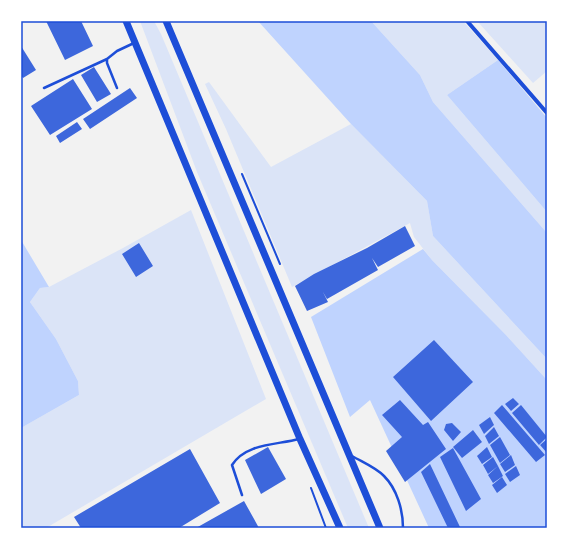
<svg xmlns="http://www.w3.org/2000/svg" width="568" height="549" viewBox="0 0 568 549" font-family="Overpass,sans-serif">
	<rect width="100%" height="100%" fill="#f2f2f2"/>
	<path fill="#dbe4f7" d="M 140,21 L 154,21 L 161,34 L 369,528 L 348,528 L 197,172 Z
		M 371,21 L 463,21 L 498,60 L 447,95 L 547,212 L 547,233 L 433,102 L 420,75 Z
		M 477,21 L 547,21 L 547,71 L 533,83 Z
		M 209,82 L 271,167 L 351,124 L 427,201 L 433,236 L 547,359 L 547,380 L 506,335 L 432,260 L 414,237 L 410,223 L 292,287 L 226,129 L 205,84 Z
		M 191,210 L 266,399 L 46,528 L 21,528 L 21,428 L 79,395 L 78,381 L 56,339 L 30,302 L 40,288 L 49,287 L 123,248 Z"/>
	<path fill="#bfd3fe" d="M 258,21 L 371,21 L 420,75 L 433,102 L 547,233 L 547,359 L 433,236 L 427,201 L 351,124 Z
		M 498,60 L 547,118 L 547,212 L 447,95 Z
		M 21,240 L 49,287 L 40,288 L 30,302 L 56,339 L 78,381 L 79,395 L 21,428 Z
		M 423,249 L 432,260 L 506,335 L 547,380 L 547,528 L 429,528 L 370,400 L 350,417 L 311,317 Z"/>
	<path fill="#3d67dc" d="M 46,21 L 81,21 L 93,46 L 65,60 Z
		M 21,46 L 36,70 L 23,78 L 21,75 Z
		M 94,67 L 111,94 L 97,102 L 81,75 Z
		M 73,79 L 92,109 L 50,135 L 31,106 Z
		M 130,88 L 137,98 L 90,129 L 83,119 Z
		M 77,122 L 82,129 L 60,143 L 56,136 Z
		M 405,226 L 415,246 L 378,267 L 372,258 L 378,270 L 327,299 L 323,292 L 328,302 L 307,311 L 295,286 L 314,274 L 367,248 Z
		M 139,243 L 153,266 L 136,277 L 122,254 Z
		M 434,340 L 473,382 L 431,421 L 393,377 Z
		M 513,398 L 519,404 L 511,411 L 505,404 Z
		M 400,400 L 423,425 L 428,422 L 446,449 L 405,482 L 386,451 L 402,437 L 382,415 Z
		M 502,405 L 545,455 L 536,462 L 494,413 Z
		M 521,405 L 547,437 L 539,445 L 512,413 Z
		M 490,417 L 494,425 L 484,434 L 479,425 Z
		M 452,423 L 461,432 L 453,441 L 444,430 L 446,424 Z
		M 494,427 L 499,436 L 489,444 L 485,436 Z
		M 473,430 L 482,442 L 462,458 L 453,447 Z
		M 500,437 L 510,455 L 500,463 L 495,454 L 504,447 L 495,454 L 490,445 Z
		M 547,439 L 547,453 L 540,445 Z
		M 268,447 L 286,479 L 261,494 L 245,460 Z
		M 487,447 L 492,457 L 482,464 L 477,456 Z
		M 453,448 L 481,499 L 466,511 L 440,457 Z
		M 190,449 L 220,503 L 179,528 L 81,528 L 74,517 Z
		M 511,455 L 515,465 L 505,472 L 500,464 Z
		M 493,457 L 498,466 L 488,474 L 483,465 Z
		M 430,464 L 460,527 L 458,528 L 448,528 L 421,472 Z
		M 498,466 L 503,476 L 493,483 L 488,475 Z
		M 516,466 L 520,475 L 510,482 L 505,474 Z
		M 502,477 L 507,485 L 497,493 L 492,485 Z
		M 244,501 L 259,528 L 196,528 Z"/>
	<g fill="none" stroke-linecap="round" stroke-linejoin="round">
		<path stroke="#1d4ed8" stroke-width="2" d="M 242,174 L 280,264
			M 311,488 L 326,528"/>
		<path stroke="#1d4ed8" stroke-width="2.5" d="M 44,88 L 107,59
			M 117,88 L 107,63 L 107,59 L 117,51 L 134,43
			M 352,456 C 362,462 375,467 384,476 C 397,489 403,510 403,528
			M 242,495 L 232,465 C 246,443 277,445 299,439"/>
		<path stroke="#1d4ed8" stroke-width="4" d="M 467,21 L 547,113"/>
		<path stroke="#1d4ed8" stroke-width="7" d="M 126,21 L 300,439 L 340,528
			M 166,21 L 380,528"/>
	</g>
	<rect width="568" height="549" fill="none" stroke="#ffffff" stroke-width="44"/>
	<rect x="22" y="22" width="524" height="505" fill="none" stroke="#1d4ed8" stroke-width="1.5"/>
</svg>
